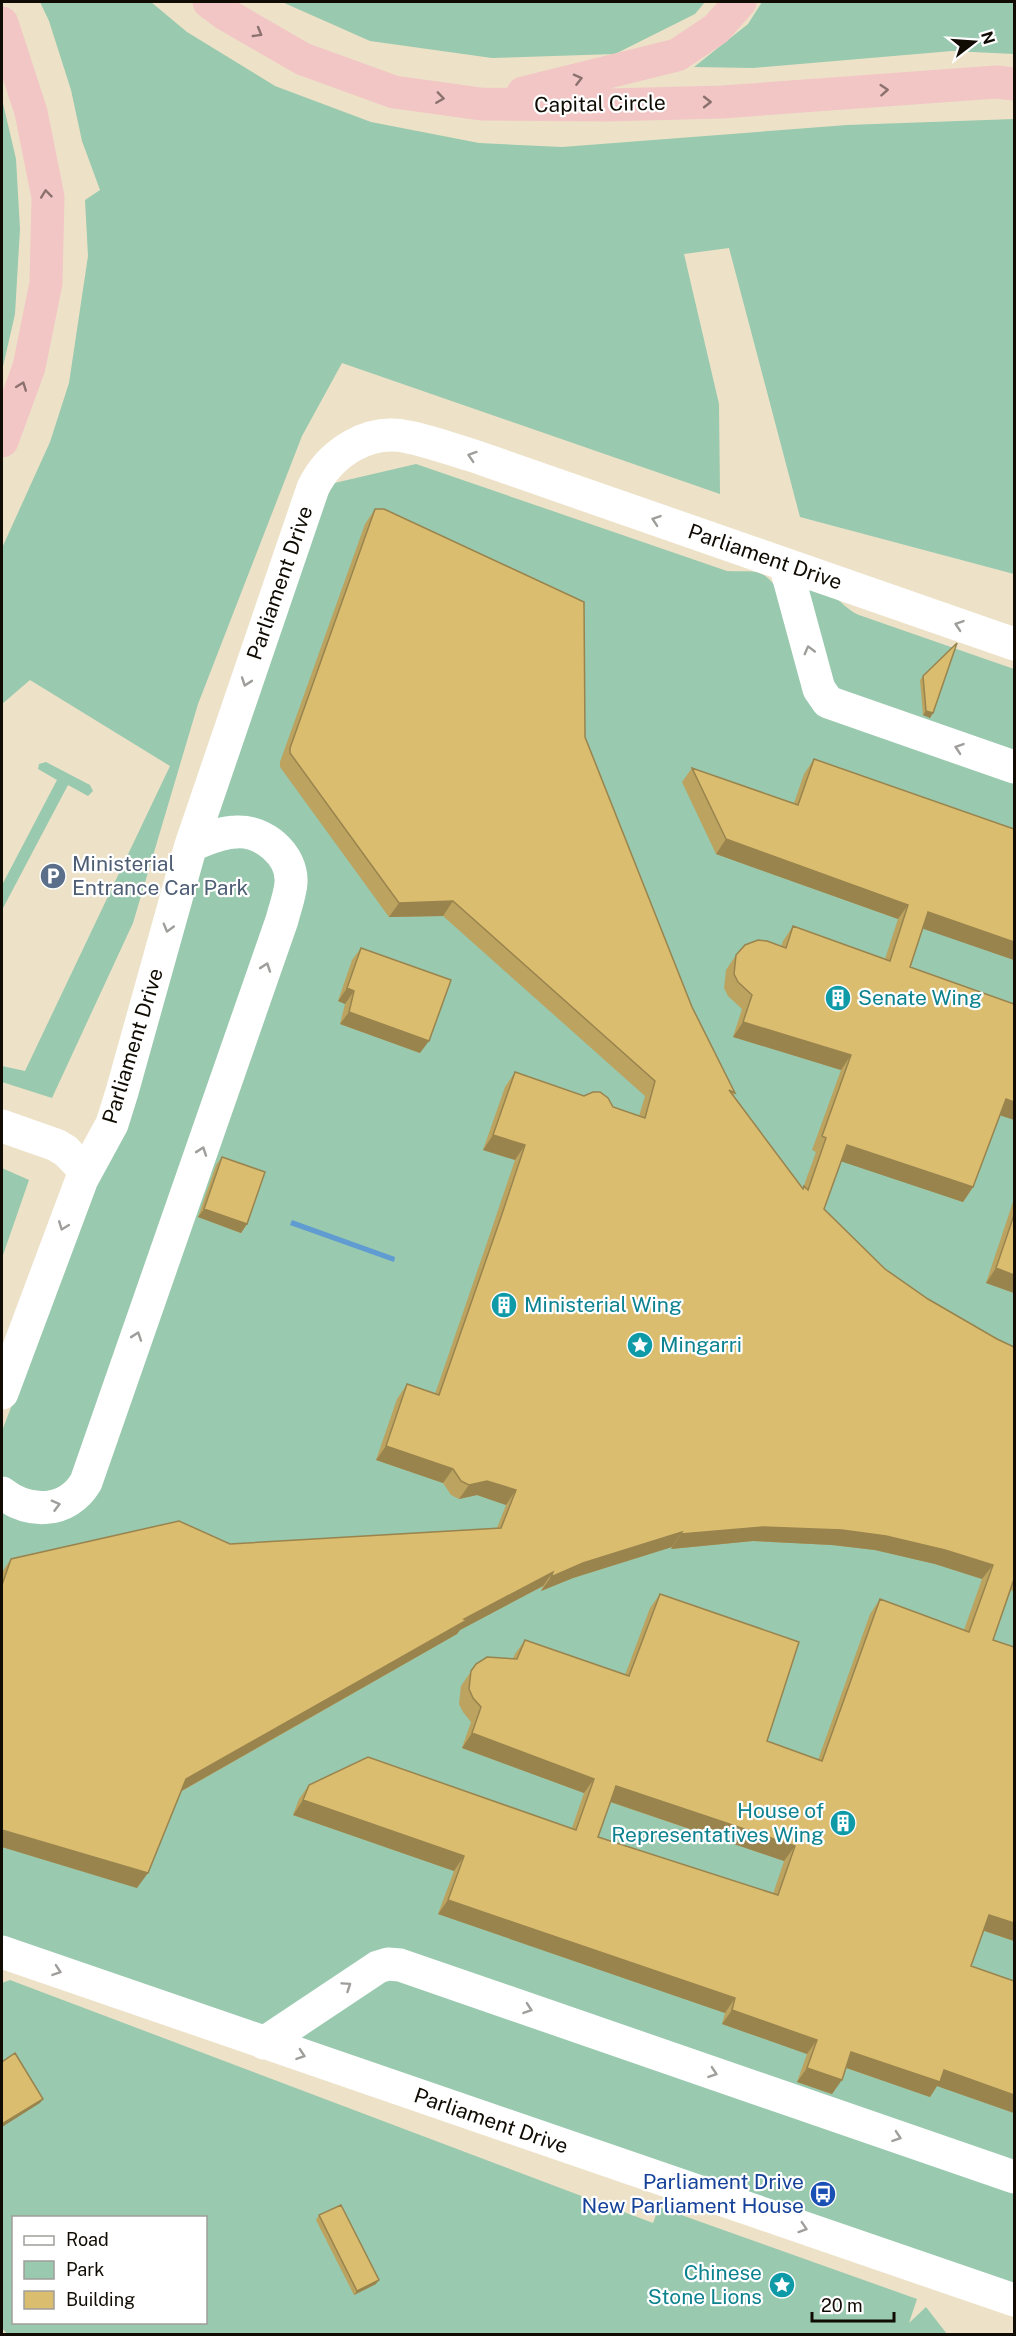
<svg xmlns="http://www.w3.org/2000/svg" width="1016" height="2336" viewBox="0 0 1016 2336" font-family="'Public Sans',sans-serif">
	<rect width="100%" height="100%" fill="#ede2c8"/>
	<path fill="#99c9ae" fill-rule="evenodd" d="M 40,2 L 151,2 L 187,32 L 275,86 L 371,122 L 479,143 L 562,147 L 847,125 L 1014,119 L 1014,574 L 800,517 L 729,248 L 684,254 L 719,404 L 720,494 L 342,363 L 302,436 L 198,704 L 133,923 L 52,1098 L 2,1082 L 2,1066 L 25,1071 L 170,766 L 30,680 L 2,704 L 2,548 L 50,442 L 69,383 L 88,256 L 85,200 L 100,190 L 82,141 L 71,90 L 49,21 Z
		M 282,2 L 705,2 L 695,14 L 615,54 L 492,58 L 370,41 Z
		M 762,2 L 1014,2 L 1014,54 L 952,51 L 753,68 L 694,67 L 748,24 Z
		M 2,99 L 16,159 L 20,229 L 15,314 L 2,371 Z
		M 416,464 L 727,571 C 750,573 759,565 776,587 C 795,587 815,587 832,596 C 842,601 848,611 859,615 L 1014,669 L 1014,2298 L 2,1952 L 2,1431 L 78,1232 L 313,488 Z
		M 46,762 L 90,785 L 93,791 L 88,796 L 68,785 L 2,910 L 2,885 L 57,780 L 38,769 L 39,764 Z
		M 2,1168 L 29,1180 L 2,1258 Z
		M 10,1980 L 653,2223 L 659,2207 L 917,2299 L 909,2323 L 926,2307 L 947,2334 L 7,2334 L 2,2328 L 2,1983 ZM 14,2218 L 206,2218 L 206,2322 L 14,2322 Z"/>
	<path fill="#609bd2" d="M 292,1220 L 395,1257 L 394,1262 L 290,1225 Z"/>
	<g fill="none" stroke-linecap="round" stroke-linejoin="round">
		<path stroke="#fff" stroke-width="33" d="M 785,564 L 819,689 L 828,702 L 1014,767
			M 2,1126 L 56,1145 L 66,1151 L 85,1171
			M 2,1393 L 82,1179 L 112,1124 L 122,1092 L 191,845 L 313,488 C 330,453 368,428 408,437 C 429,441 450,449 471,455 L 1014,644
			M 2,1493 C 29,1514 67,1514 86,1482 L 282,920 C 285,908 290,895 291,883 C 293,855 263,830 236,832 C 221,832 205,840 191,845
			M 2,1952 L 1014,2300
			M 264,2043 L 378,1967 L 388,1964 L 400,1965 L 1014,2177"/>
		<path stroke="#f2c6c5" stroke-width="33" d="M 209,2 L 225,14 L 303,59 L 394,92 L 481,104 L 608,105 L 722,102 L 996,82 L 1014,84
			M 2,23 L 31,112 L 48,197 L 46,283 L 29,367 L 2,441
			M 523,93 L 677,55 L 716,29 L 740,2"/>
	</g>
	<path fill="#bca360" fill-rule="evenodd" d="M 375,509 L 585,737 L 692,1007 L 735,1093 L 733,1096 L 803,1188 L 816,1152 L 812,1150 L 841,1070 L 733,1037 L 742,1009 L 728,996 L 724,988 L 726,970 L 736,955 L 781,947 L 783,941 L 793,926 L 885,959 L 898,919 L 716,854 L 682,782 L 692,768 L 794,803 L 804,774 L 814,759 L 1014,829 L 1014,960 L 923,928 L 910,967 L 1000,1115 L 973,1187 L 963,1202 L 841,1161 L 824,1209 L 885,1269 L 928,1299 L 997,1339 L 1014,1347 L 1014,1592 L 1011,1590 L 993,1640 L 1014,1647 L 1014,1941 L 984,1931 L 971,1966 L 1014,1981 L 1014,2113 L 937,2086 L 930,2097 L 846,2068 L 832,2094 L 797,2082 L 807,2054 L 722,2024 L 725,2013 L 438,1914 L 454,1871 L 293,1815 L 299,1799 L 309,1785 L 572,1828 L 584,1793 L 462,1748 L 471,1722 L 463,1712 L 459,1704 L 461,1686 L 476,1664 L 513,1658 L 515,1654 L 525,1640 L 625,1675 L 650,1608 L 660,1594 L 767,1741 L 818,1760 L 870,1614 L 880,1599 L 964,1630 L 982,1579 L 935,1564 L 875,1550 L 832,1545 L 753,1541 L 671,1549 L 672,1547 L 573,1578 L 541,1591 L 543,1586 L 460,1630 L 457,1634 L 182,1791 L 137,1888 L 2,1847 L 2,1572 L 11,1559 L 230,1544 L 497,1528 L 506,1505 L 477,1495 L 459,1499 L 451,1495 L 443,1483 L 376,1460 L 397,1399 L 407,1384 L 435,1394 L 491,1231 L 515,1160 L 483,1150 L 505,1087 L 515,1072 L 639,1116 L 645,1096 L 443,916 L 389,917 L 280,767 L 280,762 L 365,524 ZM 610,1802 L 784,1861 L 773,1894 L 598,1837 Z
		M 923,676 L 933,713 L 930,718 L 923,715 L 920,680 Z
		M 361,948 L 420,1053 L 340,1024 L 345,1004 L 338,1001 L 352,960 Z
		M 222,1157 L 247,1224 L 241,1233 L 198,1217 L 216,1165 Z
		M 1014,1199 L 1014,1293 L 986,1283 Z
		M 319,2215 L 376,2284 L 354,2295 L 316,2220 Z"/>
	<path fill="#99844e" d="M 926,711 L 933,713 L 930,718 L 923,715 Z
		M 726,839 L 908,905 L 898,919 L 716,854 Z
		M 453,901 L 443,916 L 389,917 L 399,903 Z
		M 928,912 L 1014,942 L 1014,960 L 918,927 Z
		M 347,988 L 354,991 L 345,1004 L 338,1001 Z
		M 349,1012 L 429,1041 L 420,1053 L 340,1024 Z
		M 743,1022 L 851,1055 L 841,1070 L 733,1037 Z
		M 1006,1099 L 1014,1102 L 1014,1120 L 996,1114 Z
		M 493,1135 L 525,1145 L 515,1160 L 483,1150 Z
		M 847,1145 L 973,1187 L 963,1202 L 837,1160 Z
		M 204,1209 L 247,1224 L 241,1233 L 198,1217 Z
		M 996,1268 L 1014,1275 L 1014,1293 L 986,1283 Z
		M 386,1446 L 453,1469 L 443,1483 L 376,1460 Z
		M 487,1481 L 516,1490 L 506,1505 L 477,1495 L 459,1499 L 469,1485 Z
		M 763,1527 L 842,1530 L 886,1536 L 945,1550 L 993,1565 L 982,1579 L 935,1564 L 875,1550 L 832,1545 L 753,1541 L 671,1549 L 681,1534 Z
		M 682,1532 L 672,1547 L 573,1578 L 541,1591 L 551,1577 L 583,1563 Z
		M 553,1572 L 543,1586 L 460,1630 L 457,1634 L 176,1794 L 186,1779 L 464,1619 Z
		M 472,1733 L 594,1779 L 584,1793 L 462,1748 Z
		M 616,1786 L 795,1846 L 784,1861 L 605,1800 Z
		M 303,1800 L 464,1856 L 454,1871 L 293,1815 Z
		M 2,1830 L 148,1873 L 137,1888 L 2,1847 Z
		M 448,1900 L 735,1998 L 725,2013 L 438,1914 Z
		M 989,1915 L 1014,1923 L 1014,1941 L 979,1929 Z
		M 732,2010 L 817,2040 L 807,2054 L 722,2024 Z
		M 851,2052 L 944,2070 L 1014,2095 L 1014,2113 L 937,2086 L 930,2097 L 841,2066 Z
		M 807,2068 L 842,2080 L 832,2094 L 797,2082 Z
		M 43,2099 L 40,2103 L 2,2127 L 2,2124 Z
		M 379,2280 L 376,2284 L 354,2295 L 357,2291 Z"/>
	<path fill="#dbbd70" stroke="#99844e" stroke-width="1.5" fill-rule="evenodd" d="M 375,509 L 384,509 L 584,602 L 585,737 L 692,1007 L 735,1093 L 729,1090 L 803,1189 L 804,1186 L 808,1190 L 826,1138 L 822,1136 L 851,1055 L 743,1022 L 752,995 L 738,982 L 734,974 L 736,955 L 745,945 L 758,940 L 767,941 L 786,948 L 793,926 L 890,961 L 908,905 L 726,839 L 692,768 L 798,805 L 814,759 L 1014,829 L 1014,942 L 928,912 L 910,967 L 1014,1004 L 1014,1102 L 1006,1099 L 973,1187 L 847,1145 L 824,1209 L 885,1269 L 928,1299 L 997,1339 L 1014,1347 L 1014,1579 L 993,1640 L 1014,1647 L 1014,1923 L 989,1915 L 971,1966 L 1014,1981 L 1014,2095 L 944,2070 L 940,2082 L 851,2052 L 842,2080 L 807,2068 L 817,2040 L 732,2010 L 735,1998 L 448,1900 L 464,1856 L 303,1800 L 309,1785 L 368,1757 L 576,1830 L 594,1779 L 472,1733 L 481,1707 L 473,1698 L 469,1689 L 471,1671 L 476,1664 L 487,1657 L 517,1659 L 525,1640 L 629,1676 L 660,1594 L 799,1642 L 767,1741 L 822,1761 L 880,1599 L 969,1632 L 993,1565 L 945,1550 L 886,1536 L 842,1530 L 763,1527 L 681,1534 L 682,1532 L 583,1563 L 551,1577 L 553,1572 L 464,1619 L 467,1620 L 186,1779 L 148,1873 L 2,1830 L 2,1585 L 11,1559 L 179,1521 L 230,1544 L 501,1528 L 516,1490 L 487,1481 L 469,1485 L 461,1481 L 453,1469 L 386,1446 L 407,1384 L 439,1395 L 501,1217 L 525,1145 L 493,1135 L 515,1072 L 584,1096 L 593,1092 L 600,1092 L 608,1098 L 613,1107 L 645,1118 L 655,1081 L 453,901 L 399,903 L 290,753 L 290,748 ZM 616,1786 L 795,1846 L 778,1895 L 598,1837 Z
		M 957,643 L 933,713 L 926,711 L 923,676 Z
		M 361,948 L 451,980 L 429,1041 L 349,1012 L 354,991 L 347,988 Z
		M 222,1157 L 265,1172 L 247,1224 L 204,1209 Z
		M 1014,1215 L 1014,1275 L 996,1268 Z
		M 15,2053 L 43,2099 L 2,2124 L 2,2062 Z
		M 341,2205 L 379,2280 L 357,2291 L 319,2215 Z"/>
	<defs><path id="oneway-chevron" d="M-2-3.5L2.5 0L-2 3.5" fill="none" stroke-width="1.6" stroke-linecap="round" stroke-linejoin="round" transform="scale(1.5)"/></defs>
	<g stroke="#8c726e">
		<use href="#oneway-chevron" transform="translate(258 33) rotate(30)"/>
		<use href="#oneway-chevron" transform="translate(578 79) rotate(-14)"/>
		<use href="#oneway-chevron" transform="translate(884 90) rotate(-4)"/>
		<use href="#oneway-chevron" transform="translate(440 98) rotate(8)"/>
		<use href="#oneway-chevron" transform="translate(707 102)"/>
		<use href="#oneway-chevron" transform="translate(46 194) rotate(-96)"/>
		<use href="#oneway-chevron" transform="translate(22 386) rotate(-69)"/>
	</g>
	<g stroke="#9f9e9b">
		<use href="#oneway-chevron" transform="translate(472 456) rotate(-162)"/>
		<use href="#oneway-chevron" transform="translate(656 520) rotate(-161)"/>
		<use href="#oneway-chevron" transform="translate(959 625) rotate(-161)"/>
		<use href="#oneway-chevron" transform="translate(809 650) rotate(-105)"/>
		<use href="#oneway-chevron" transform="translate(246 682) rotate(109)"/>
		<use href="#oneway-chevron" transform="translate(959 748) rotate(-161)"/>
		<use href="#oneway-chevron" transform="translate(168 928) rotate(106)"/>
		<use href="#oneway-chevron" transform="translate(266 967) rotate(-71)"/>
		<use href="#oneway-chevron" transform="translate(202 1151) rotate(-71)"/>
		<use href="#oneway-chevron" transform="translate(63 1226) rotate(111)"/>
		<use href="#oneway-chevron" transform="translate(137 1336) rotate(-71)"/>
		<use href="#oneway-chevron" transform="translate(56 1505) rotate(-15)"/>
		<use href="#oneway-chevron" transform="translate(57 1971) rotate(19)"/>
		<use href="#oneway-chevron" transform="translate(347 1986) rotate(-34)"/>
		<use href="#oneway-chevron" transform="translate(528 2009) rotate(19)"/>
		<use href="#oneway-chevron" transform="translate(301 2055) rotate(19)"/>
		<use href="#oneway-chevron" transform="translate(713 2073) rotate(19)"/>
		<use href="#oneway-chevron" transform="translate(897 2137) rotate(19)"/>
		<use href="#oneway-chevron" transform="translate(803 2228) rotate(18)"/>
	</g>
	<defs>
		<symbol id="parking-disc" viewBox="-11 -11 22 22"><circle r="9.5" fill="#5c6f8a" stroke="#fff"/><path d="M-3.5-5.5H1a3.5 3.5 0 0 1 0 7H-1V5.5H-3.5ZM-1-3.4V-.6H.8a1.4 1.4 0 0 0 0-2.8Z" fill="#fff"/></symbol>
		<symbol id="building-disc" viewBox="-11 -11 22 22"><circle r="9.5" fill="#0f9aa8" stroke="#fff"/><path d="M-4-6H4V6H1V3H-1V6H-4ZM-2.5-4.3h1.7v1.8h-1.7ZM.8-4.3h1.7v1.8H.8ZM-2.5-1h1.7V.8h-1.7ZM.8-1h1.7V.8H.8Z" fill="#fff"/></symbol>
		<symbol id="sight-disc" viewBox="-11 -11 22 22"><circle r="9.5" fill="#0f9aa8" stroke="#fff"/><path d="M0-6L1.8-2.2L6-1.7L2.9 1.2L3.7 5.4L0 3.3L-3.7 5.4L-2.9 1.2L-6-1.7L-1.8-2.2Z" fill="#fff"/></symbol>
		<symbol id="bus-disc" viewBox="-11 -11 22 22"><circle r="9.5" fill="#1a4fb4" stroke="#fff"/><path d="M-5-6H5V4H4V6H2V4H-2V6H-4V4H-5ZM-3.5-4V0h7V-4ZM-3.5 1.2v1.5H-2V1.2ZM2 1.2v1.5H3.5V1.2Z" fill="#fff"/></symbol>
	</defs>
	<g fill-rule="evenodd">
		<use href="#parking-disc" x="38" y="861" width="30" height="30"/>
		<use href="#building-disc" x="823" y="983" width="30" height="30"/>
		<use href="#building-disc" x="489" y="1290" width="30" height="30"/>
		<use href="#sight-disc" x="625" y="1330" width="30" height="30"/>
		<use href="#building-disc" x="828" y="1808" width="30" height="30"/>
		<use href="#bus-disc" x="808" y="2179" width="30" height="30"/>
		<use href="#sight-disc" x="767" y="2270" width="30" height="30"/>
	</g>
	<g text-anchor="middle" stroke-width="4.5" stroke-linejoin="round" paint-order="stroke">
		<g font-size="21" fill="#100c04" stroke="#fff">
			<text transform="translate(600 104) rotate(-1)" y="7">Capital Circle</text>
			<text transform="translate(765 557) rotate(19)" y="7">Parliament Drive</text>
			<text transform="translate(280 583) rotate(-71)" y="7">Parliament Drive</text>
			<text transform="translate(133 1046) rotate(-73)" y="7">Parliament Drive</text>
			<text transform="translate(491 2121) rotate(19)" y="7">Parliament Drive</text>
		</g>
		<g font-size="21" fill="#4e5e75" stroke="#fff" text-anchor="start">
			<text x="72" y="871">Ministerial<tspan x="72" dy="24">Entrance Car Park</tspan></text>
		</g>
		<g font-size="21" fill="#0d838f" stroke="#fff" text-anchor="start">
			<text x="858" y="1005">Senate Wing</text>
			<text x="524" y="1312">Ministerial Wing</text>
			<text x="660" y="1352">Mingarri</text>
			<text x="824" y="1818" text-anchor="end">House of<tspan x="824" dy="24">Representatives Wing</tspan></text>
			<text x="762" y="2280" text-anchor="end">Chinese<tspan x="762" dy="24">Stone Lions</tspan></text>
		</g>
		<g font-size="21" fill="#164399" stroke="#fff" text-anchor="end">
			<text x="804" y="2189">Parliament Drive<tspan x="804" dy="24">New Parliament House</tspan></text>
		</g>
	</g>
	<rect width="1016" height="2336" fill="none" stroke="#100c04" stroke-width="6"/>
	<rect x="12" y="2216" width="195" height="108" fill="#ffffff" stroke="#9f9e9b" stroke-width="1.5"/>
	<rect x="24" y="2236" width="30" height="9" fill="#ffffff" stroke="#9f9e9b" stroke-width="1.5"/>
	<text x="66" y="2246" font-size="18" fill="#100c04">Road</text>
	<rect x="24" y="2261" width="30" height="18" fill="#99c9ae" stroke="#9f9e9b" stroke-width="1.5"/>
	<text x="66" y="2276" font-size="18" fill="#100c04">Park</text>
	<rect x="24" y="2291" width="30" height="18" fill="#dbbd70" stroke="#9f9e9b" stroke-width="1.5"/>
	<text x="66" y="2306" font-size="18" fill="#100c04">Building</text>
	<g transform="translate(974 42) rotate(73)" stroke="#ffffff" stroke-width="4.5" paint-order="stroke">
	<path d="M0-4.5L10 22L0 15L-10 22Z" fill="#100c04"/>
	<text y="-9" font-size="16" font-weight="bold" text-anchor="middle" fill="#100c04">N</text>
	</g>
	<path d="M812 2312v9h82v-9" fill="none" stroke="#100c04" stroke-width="3"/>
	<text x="821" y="2312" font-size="18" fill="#100c04" stroke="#ffffff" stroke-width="4.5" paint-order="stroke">20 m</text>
</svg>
